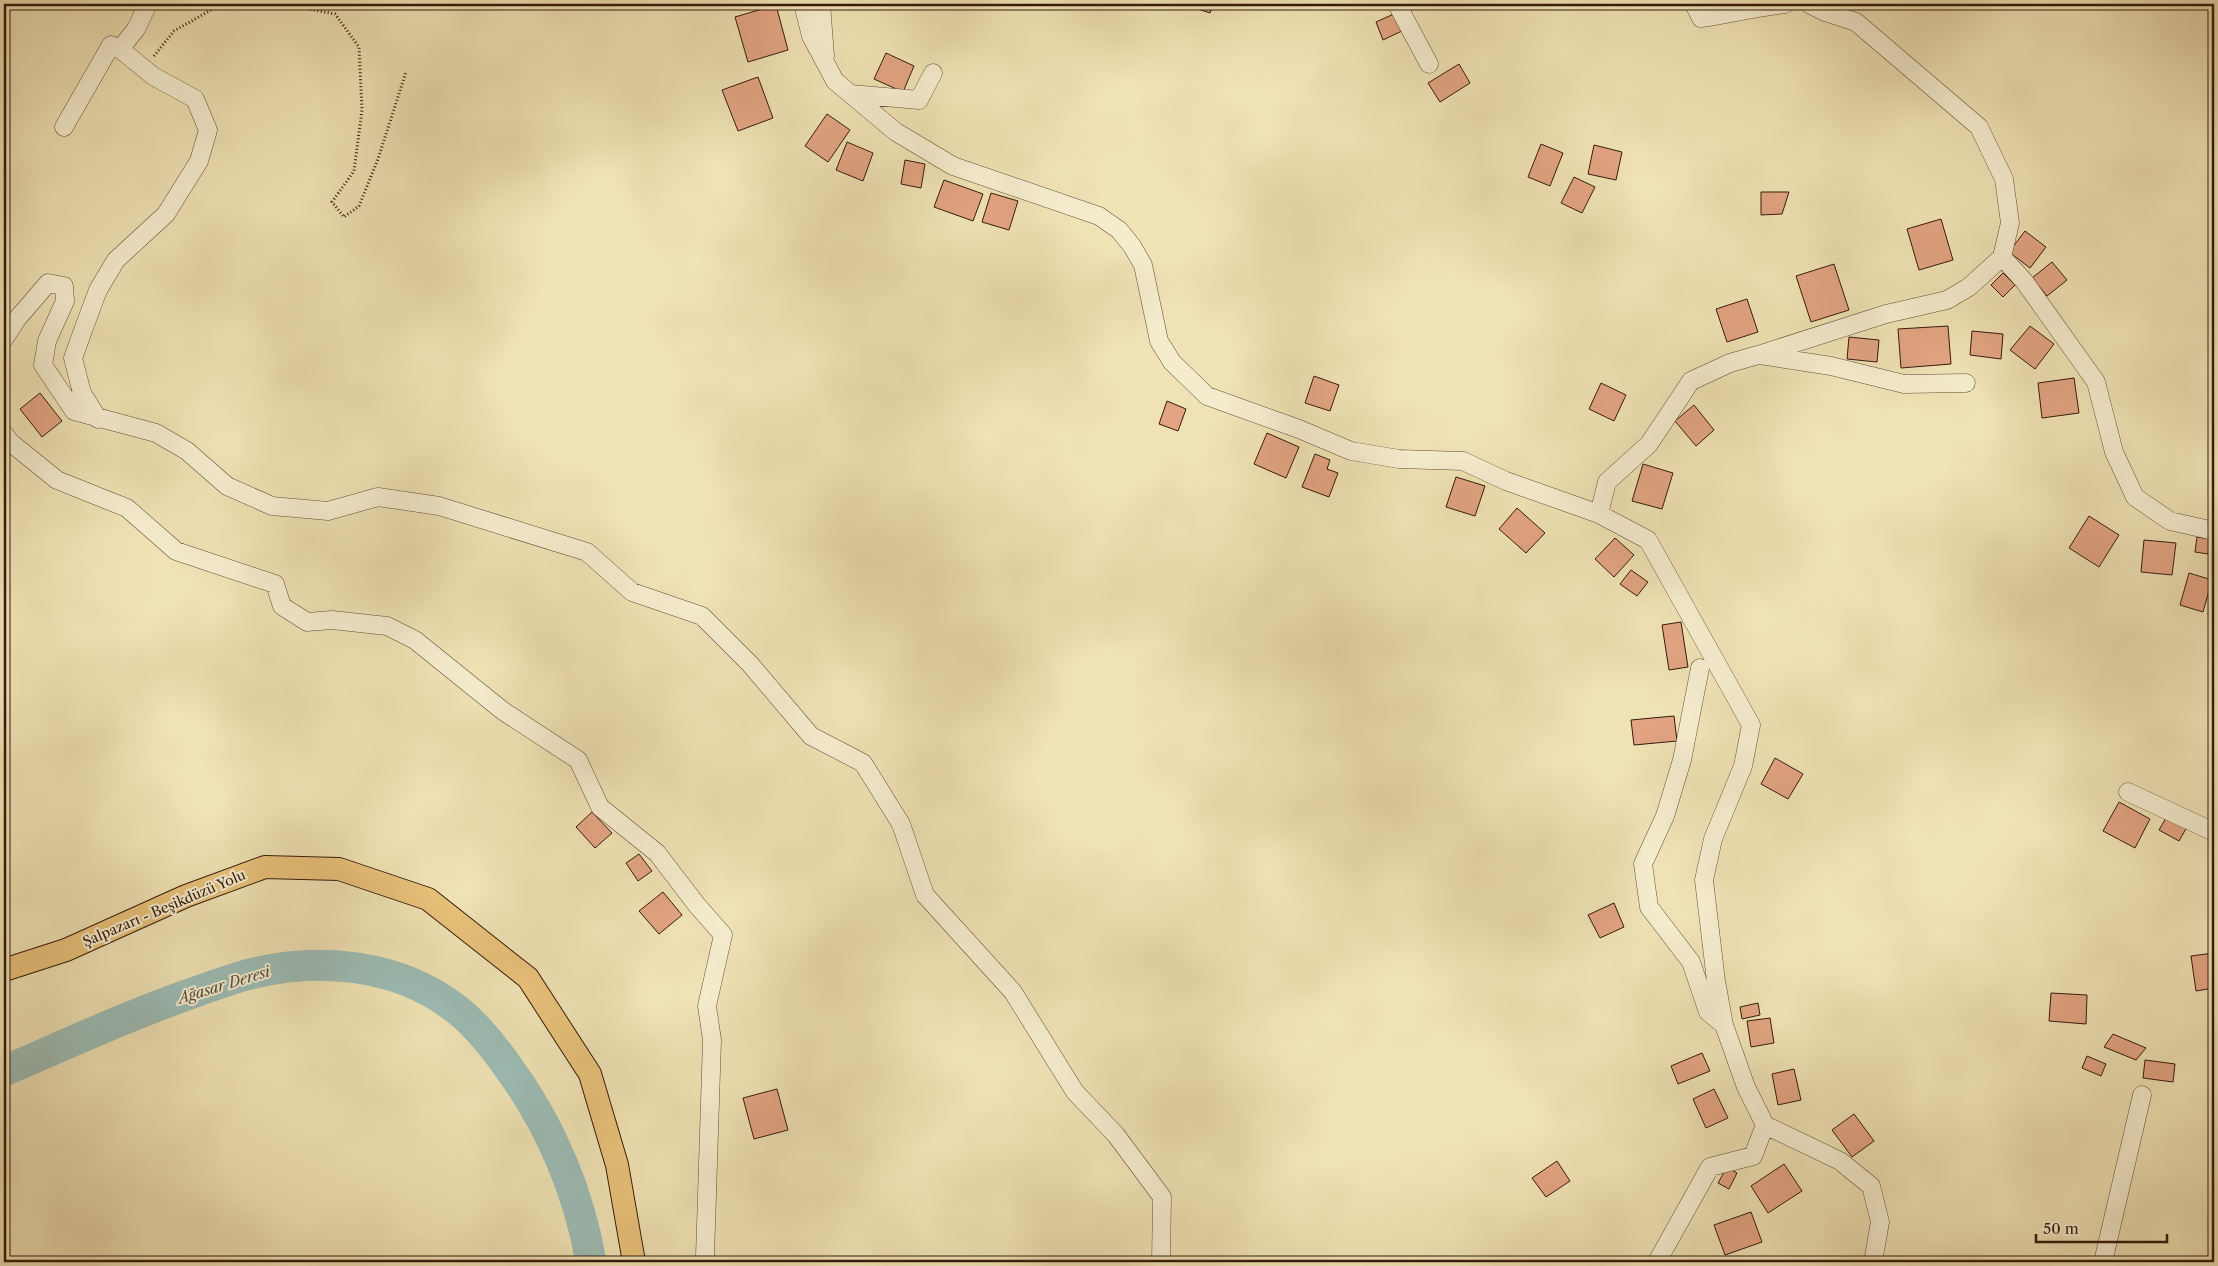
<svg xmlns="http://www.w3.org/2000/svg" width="2218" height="1266" viewBox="0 0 2218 1266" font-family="'Libre Caslon Text',serif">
	<rect width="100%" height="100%" fill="#efe2b4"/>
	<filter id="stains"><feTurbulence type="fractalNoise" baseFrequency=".004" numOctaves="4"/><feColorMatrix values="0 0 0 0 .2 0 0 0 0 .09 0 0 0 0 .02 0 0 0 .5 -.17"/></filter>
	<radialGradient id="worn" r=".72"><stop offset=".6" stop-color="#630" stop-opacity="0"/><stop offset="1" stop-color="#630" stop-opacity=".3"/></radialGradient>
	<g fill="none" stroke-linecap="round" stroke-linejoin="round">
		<path stroke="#9cbcb5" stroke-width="31" d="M 4,1071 C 65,1045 124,1017 187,995 C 206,988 226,981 246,975 C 318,956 400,963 460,1012 C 479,1028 494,1047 508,1067 C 550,1124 579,1192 591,1262"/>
	</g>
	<path fill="#e2a482" stroke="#341a0c" d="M 1184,4 L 1213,4 L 1210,13 Z
		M 776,5 L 788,50 L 748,62 L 735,17 Z
		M 1396,13 L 1404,30 L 1383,40 L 1376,22 Z
		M 886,53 L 914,66 L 903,92 L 874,79 Z
		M 1459,64 L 1470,83 L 1440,102 L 1428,83 Z
		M 758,77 L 773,118 L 738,131 L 722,90 Z
		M 827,114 L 850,130 L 828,162 L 805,146 Z
		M 847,142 L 873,153 L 863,181 L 836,170 Z
		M 1541,144 L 1563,153 L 1550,186 L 1528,177 Z
		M 1594,145 L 1622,152 L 1616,180 L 1588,174 Z
		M 905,160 L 925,164 L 921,188 L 901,184 Z
		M 1574,177 L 1595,187 L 1582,213 L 1561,203 Z
		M 944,180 L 983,194 L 973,221 L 934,207 Z
		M 1761,192 L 1789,192 L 1782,214 L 1761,215 Z
		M 991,193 L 1018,201 L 1009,230 L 982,222 Z
		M 1941,219 L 1953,260 L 1919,270 L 1907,229 Z
		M 2025,231 L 2046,247 L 2030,268 L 2009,252 Z
		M 2052,262 L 2067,280 L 2047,296 L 2032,278 Z
		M 1834,264 L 1849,310 L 1811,322 L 1796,276 Z
		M 2003,273 L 2015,285 L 2003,297 L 1991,285 Z
		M 1747,299 L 1758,332 L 1727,342 L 1716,309 Z
		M 1948,326 L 1951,364 L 1901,368 L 1898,329 Z
		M 2030,326 L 2054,344 L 2035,369 L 2010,350 Z
		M 1972,331 L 2003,334 L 2001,359 L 1970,355 Z
		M 1849,337 L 1879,340 L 1877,362 L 1847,359 Z
		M 1314,376 L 1339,385 L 1330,411 L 1305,403 Z
		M 2074,378 L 2079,413 L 2042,418 L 2038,383 Z
		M 1601,383 L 1626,395 L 1614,421 L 1589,409 Z
		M 40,393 L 62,421 L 42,437 L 20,409 Z
		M 1167,401 L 1186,409 L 1178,431 L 1159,424 Z
		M 1694,405 L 1714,430 L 1696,446 L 1675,421 Z
		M 1267,433 L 1299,447 L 1286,478 L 1254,464 Z
		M 1315,454 L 1330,460 L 1327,469 L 1338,473 L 1329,497 L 1302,487 Z
		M 1643,464 L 1673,473 L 1662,509 L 1632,501 Z
		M 1456,477 L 1485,486 L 1475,516 L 1446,507 Z
		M 1517,508 L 1545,533 L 1526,553 L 1499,529 Z
		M 2089,516 L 2119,535 L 2099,567 L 2069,548 Z
		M 2197,537 L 2210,539 L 2208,554 L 2195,552 Z
		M 1615,538 L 1634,555 L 1614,577 L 1595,559 Z
		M 2144,540 L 2176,543 L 2172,575 L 2141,572 Z
		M 1631,570 L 1648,582 L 1637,596 L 1620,584 Z
		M 2189,573 L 2212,580 L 2203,612 L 2180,605 Z
		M 2214,612 L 2214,644 L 2208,613 Z
		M 1681,622 L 1688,667 L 1669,670 L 1662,625 Z
		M 1674,716 L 1677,741 L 1634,745 L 1631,720 Z
		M 1775,758 L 1803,774 L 1788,799 L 1761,784 Z
		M 2119,802 L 2150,819 L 2135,848 L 2103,831 Z
		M 592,812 L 612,833 L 595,848 L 576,827 Z
		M 2167,816 L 2187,827 L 2179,841 L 2159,830 Z
		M 639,854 L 652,871 L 638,881 L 626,863 Z
		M 663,892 L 682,915 L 659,934 L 639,911 Z
		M 1614,903 L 1624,927 L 1600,938 L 1588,915 Z
		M 2214,953 L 2214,988 L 2196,991 L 2191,956 Z
		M 2051,993 L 2087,995 L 2086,1024 L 2049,1021 Z
		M 1758,1003 L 1760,1015 L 1742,1019 L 1740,1007 Z
		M 1770,1018 L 1774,1043 L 1751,1047 L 1747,1021 Z
		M 2113,1034 L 2146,1048 L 2136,1060 L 2104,1047 Z
		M 1702,1053 L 1710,1071 L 1678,1084 L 1671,1066 Z
		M 2087,1056 L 2106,1064 L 2101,1076 L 2082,1068 Z
		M 2145,1060 L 2175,1064 L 2173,1082 L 2143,1078 Z
		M 1794,1069 L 1801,1100 L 1778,1105 L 1772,1074 Z
		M 777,1089 L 788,1130 L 754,1139 L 743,1098 Z
		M 1714,1089 L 1728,1118 L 1706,1128 L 1693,1099 Z
		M 1854,1114 L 1874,1141 L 1852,1157 L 1832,1130 Z
		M 1557,1161 L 1570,1181 L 1546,1197 L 1532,1178 Z
		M 1784,1164 L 1802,1191 L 1768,1213 L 1751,1186 Z
		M 1727,1167 L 1737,1173 L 1729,1189 L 1718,1183 Z
		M 1751,1212 L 1762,1242 L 1725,1255 L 1714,1225 Z"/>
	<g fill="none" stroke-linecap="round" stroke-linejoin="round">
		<defs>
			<path id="minor" d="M 803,4 L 811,36 L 835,81 L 896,132 L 953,166 L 1099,216 L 1119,230 L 1132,246 L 1143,265 L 1159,341 L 1172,362 L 1207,396 L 1299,429 L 1351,451 L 1399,459 L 1463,461 L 1506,481 L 1599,514 L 1648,540 L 1751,725 L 1743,766 L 1713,839 L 1704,880 L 1716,981 L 1724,1025 L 1746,1087 L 1765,1125 L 1840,1161 L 1871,1186 L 1880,1222 L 1873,1262
				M 821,4 L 825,56
				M 1405,4 L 1399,8 L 1429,64
				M 1694,4 L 1701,18 C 1730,14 1756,7 1785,4
				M 120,49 L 136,29 L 148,4
				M 851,94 L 919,100 L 933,73
				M 64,127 L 111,45 L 120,49 L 153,76 L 195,99 L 208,130 L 199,161 L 166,214 L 116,260 L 98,290 L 85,325 L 73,358 L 82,393 L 98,419
				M 2002,257 L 2024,281 L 2096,382 L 2114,452 L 2135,497 L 2170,521 L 2214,531
				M 4,339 L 17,319 L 48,283 L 64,286 L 65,301 L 47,341 L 43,365 L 74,411 L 156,433 L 187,451 L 227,486 L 272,506 L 328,511 L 378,497 L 439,506 L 587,552 L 632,592 L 702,616 L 750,664 L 811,736 L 863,763 L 901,824 L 925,895 L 1013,992 L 1075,1092 L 1116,1135 L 1162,1197 L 1161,1262
				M 1760,355 L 1831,366 L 1904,384 L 1966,383
				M 4,434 L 10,442 L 57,480 L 127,508 L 176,551 L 275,584 L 282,606 L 307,622 L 332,620 L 387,626 L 415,640 L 503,711 L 578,760 L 600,807 L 657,853 L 696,904 L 723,935 L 707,1006 L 712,1040 L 705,1256 L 703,1262
				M 1599,514 L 1607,482 L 1649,444 L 1691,381 L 1730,363 L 1758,355 L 1886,314 L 1947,300 L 1969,287 L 2002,257 L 2010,223 L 2004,179 L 1979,127 L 1856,22 L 1825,12 L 1809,4
				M 1700,668 L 1682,760 L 1665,816 L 1643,864 L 1649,907 L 1691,962 L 1708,1012 L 1724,1025
				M 2128,792 L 2214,832
				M 1657,1262 L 1710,1167 L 1753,1156 L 1765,1125
				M 2103,1262 L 2142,1095"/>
			<path id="major" d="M 4,970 L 66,950 L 186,896 L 265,867 L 339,869 L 428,899 L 528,978 L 590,1074 L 617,1165 L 634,1262"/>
		</defs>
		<use href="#minor" stroke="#634c36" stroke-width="19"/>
		<use href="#major" stroke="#341a0c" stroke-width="24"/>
		<path stroke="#341a0c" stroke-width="3" stroke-dasharray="1 2.5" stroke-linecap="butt" d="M 283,4 L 335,14 L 359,47 L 362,110 L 354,171 L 332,202 L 344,217 L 359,206 L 378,159 L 406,72
			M 154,56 L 174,31 L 216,7 L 242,4"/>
		<use href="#minor" stroke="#f5ecce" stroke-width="18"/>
		<use href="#major" stroke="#e8c17a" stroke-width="22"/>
	</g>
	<g text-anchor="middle" stroke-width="4" stroke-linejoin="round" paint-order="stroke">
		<g font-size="14" fill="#341a0c" stroke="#f5ecce">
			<text transform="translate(164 908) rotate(-23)" y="5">Şalpazarı - Beşikdüzü Yolu</text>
		</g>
		<g font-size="15" font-style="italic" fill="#534b3f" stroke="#f5ecce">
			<text transform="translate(224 985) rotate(-17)" y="5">Ağasar Deresi</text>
		</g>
	</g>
	<rect width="2218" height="1266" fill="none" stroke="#efe2b4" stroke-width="20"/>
	<rect x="5" y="5" width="2208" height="1256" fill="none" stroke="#341a0c" stroke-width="2.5"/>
	<rect x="10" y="10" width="2198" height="1246" fill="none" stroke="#341a0c"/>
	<path d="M2036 1234v8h131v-8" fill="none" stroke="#341a0c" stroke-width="2.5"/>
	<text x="2043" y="1234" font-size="15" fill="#341a0c" stroke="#f5ecce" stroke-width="4" paint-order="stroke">50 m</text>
	<rect width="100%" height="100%" filter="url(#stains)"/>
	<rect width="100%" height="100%" fill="url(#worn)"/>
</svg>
